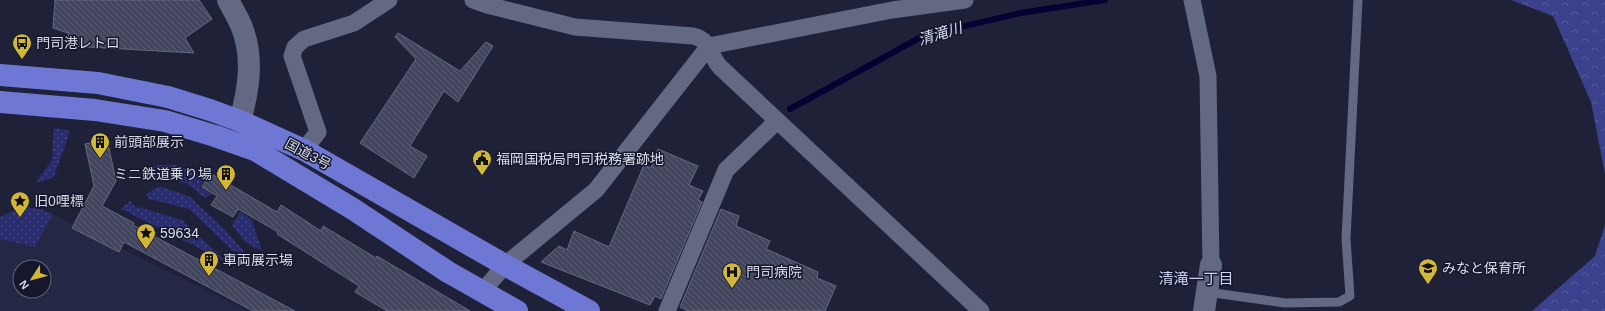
<svg xmlns="http://www.w3.org/2000/svg" width="1605" height="311" viewBox="0 0 1605 311" font-family="Arial,'Noto Sans JP',sans-serif">
	<defs>
		<pattern id="grass-dots" width="8" height="8" patternUnits="userSpaceOnUse"><rect width="8" height="8" fill="#2a2c70"/><path d="M2 2h.1M6 6h.1" fill="none" stroke="#484a85" stroke-width="1.8" stroke-linecap="round"/></pattern>
		<pattern id="forest-crowns" width="20" height="18" patternUnits="userSpaceOnUse"><rect width="20" height="18" fill="#3c418d"/><path d="M2 6a3 3 0 1 1 6 0M12 15a3 3 0 1 1 6 0" fill="none" stroke="#575c9d"/></pattern>
		<pattern id="building-back-hatch" width="6" height="6" patternUnits="userSpaceOnUse"><rect width="6" height="6" fill="#41455d"/><path d="M-1 5l2 2M0 0l6 6M5-1l2 2" fill="none" stroke="#5c5f74"/></pattern>
	</defs>
	<rect width="100%" height="100%" fill="#1e2137"/>
	<path fill="#242844" fill-rule="evenodd" d="M 53,214 L 72,224 L 248,311 L 0,311 L 0,239 L 35,247 ZM 20,267 L 44,267 L 44,291 L 20,291 Z"/>
	<path fill="url(#grass-dots)" d="M 54,128 L 70,131 L 54,177 L 41,182 L 36,182 L 52,160 Z
		M 158,165 L 177,165 L 205,178 L 200,187 L 211,194 L 205,198 L 186,183 L 156,177 L 145,180 L 147,169 Z
		M 159,186 L 189,196 L 222,227 L 249,257 L 232,250 L 189,209 L 149,199 L 146,194 Z
		M 130,201 L 136,208 L 139,207 L 182,220 L 227,262 L 121,209 Z
		M 21,207 L 37,208 L 53,214 L 35,247 L 0,239 L 0,217 Z
		M 240,212 L 252,220 L 262,251 L 245,242 L 232,225 Z"/>
	<path fill="url(#forest-crowns)" d="M 1511,0 L 1605,0 L 1605,174 L 1591,102 L 1553,16 Z
		M 1605,225 L 1605,311 L 1532,311 L 1595,256 Z"/>
	<g fill="none" stroke-linecap="round" stroke-linejoin="round">
		<path stroke="#070032" stroke-width="6" d="M 790,109 L 923,36 L 1020,13 L 1105,0"/>
	</g>
	<path fill="url(#building-back-hatch)" stroke="#646882" d="M 55,0 L 199,0 L 212,19 L 185,38 L 194,53 L 70,46 L 68,33 L 53,28 Z
		M 398,33 L 460,71 L 486,42 L 493,46 L 458,102 L 444,91 L 410,146 L 427,156 L 414,178 L 360,143 L 416,59 L 395,37 Z
		M 107,139 L 116,181 L 102,206 L 134,223 L 133,225 L 295,311 L 253,311 L 124,242 L 119,252 L 72,228 L 94,186 L 85,144 Z
		M 658,149 L 698,166 L 689,185 L 703,191 L 698,200 L 702,202 L 661,299 L 655,296 L 650,305 L 541,262 L 559,246 L 567,250 L 574,231 L 609,247 L 644,165 L 651,168 Z
		M 210,173 L 277,212 L 281,205 L 321,231 L 323,226 L 376,258 L 377,256 L 470,311 L 387,311 L 355,292 L 359,286 L 277,234 L 278,232 L 238,209 L 233,217 L 211,205 L 217,196 L 202,187 Z
		M 721,209 L 739,216 L 736,226 L 770,241 L 766,249 L 818,272 L 817,278 L 836,286 L 825,311 L 688,311 L 680,307 Z"/>
	<g fill="none" stroke-linecap="round" stroke-linejoin="round">
		<path stroke="#646983" stroke-width="9" d="M 1207,292 L 1285,303 L 1339,302 L 1350,296 L 1346,239 L 1358,0"/>
		<path stroke="#646983" stroke-width="17" d="M 473,0 L 487,5 L 575,27 L 693,36 C 712,41 708,53 720,67 L 981,311
			M 1192,0 L 1208,76 L 1211,265
			M 304,150 L 318,132 L 292,56 L 295,47 L 304,39 L 354,23 L 389,0
			M 482,292 L 505,265 L 596,190 L 709,46 L 892,10 L 965,0
			M 667,311 L 726,170 L 777,121"/>
		<path stroke="#646983" stroke-width="22" d="M 228,0 C 232,8 237,16 241,25 C 254,56 249,89 240,121
			M 1204,311 L 1211,265"/>
		<path stroke="#6e78d4" stroke-width="22" d="M 0,75 L 98,83 L 168,97 L 210,110 L 240,121 L 304,150 L 505,265 L 589,311
			M 0,102 L 95,110 L 165,121 L 215,136 L 255,150 L 353,209 L 448,272 L 517,311"/>
	</g>
	<defs>
		<symbol id="bus-pin" viewBox="-11 -11 22 30"><path d="M0 17L-7.5 6A9.5 9.5 0 1 1 7.5 6Z" fill="#d2b736" stroke="#15182c"/><path d="M-5-6H5V4H4V6H2V4H-2V6H-4V4H-5ZM-3.5-4V0h7V-4ZM-3.5 1.2v1.5H-2V1.2ZM2 1.2v1.5H3.5V1.2Z" fill="#111"/></symbol>
		<symbol id="building-pin" viewBox="-11 -11 22 30"><path d="M0 17L-7.5 6A9.5 9.5 0 1 1 7.5 6Z" fill="#d2b736" stroke="#15182c"/><path d="M-4-6H4V6H1V3H-1V6H-4ZM-2.5-4.3h1.7v1.8h-1.7ZM.8-4.3h1.7v1.8H.8ZM-2.5-1h1.7V.8h-1.7ZM.8-1h1.7V.8H.8Z" fill="#111"/></symbol>
		<symbol id="civic-pin" viewBox="-11 -11 22 30"><path d="M0 17L-7.5 6A9.5 9.5 0 1 1 7.5 6Z" fill="#d2b736" stroke="#15182c"/><path d="M-.6-6.5H3V-4.5H.6V-3L4-1V1h2V6H-6V1h2V-1L-.6-3ZM-1.2 2.5V6h2.4V2.5Z" fill="#111"/></symbol>
		<symbol id="sight-pin" viewBox="-11 -11 22 30"><path d="M0 17L-7.5 6A9.5 9.5 0 1 1 7.5 6Z" fill="#d2b736" stroke="#15182c"/><path d="M0-6L1.8-2.2L6-1.7L2.9 1.2L3.7 5.4L0 3.3L-3.7 5.4L-2.9 1.2L-6-1.7L-1.8-2.2Z" fill="#111"/></symbol>
		<symbol id="school-pin" viewBox="-11 -11 22 30"><path d="M0 17L-7.5 6A9.5 9.5 0 1 1 7.5 6Z" fill="#d2b736" stroke="#15182c"/><path d="M0-5L7-2L0 1L-7-2ZM-4 1L0 2.5L4 1V4Q0 6-4 4Z" fill="#111"/></symbol>
		<symbol id="hospital-pin" viewBox="-11 -11 22 30"><path d="M0 17L-7.5 6A9.5 9.5 0 1 1 7.5 6Z" fill="#d2b736" stroke="#15182c"/><path d="M-5-5h3v3.5h4V-5h3V5h-3V1.5h-4V5h-3Z" fill="#111"/></symbol>
	</defs>
	<g fill-rule="evenodd">
		<use href="#bus-pin" x="11" y="32" width="22" height="30"/>
		<use href="#building-pin" x="89" y="131" width="22" height="30"/>
		<use href="#civic-pin" x="471" y="148" width="22" height="30"/>
		<use href="#building-pin" x="215" y="163" width="22" height="30"/>
		<use href="#sight-pin" x="9" y="190" width="22" height="30"/>
		<use href="#sight-pin" x="135" y="222" width="22" height="30"/>
		<use href="#building-pin" x="198" y="249" width="22" height="30"/>
		<use href="#school-pin" x="1417" y="257" width="22" height="30"/>
		<use href="#hospital-pin" x="721" y="261" width="22" height="30"/>
	</g>
	<g text-anchor="middle" stroke-width="3" stroke-linejoin="round" paint-order="stroke">
		<g font-size="14" fill="#d8dcea" stroke="#15182c" text-anchor="start">
			<text x="36" y="48">門司港レトロ</text>
			<text x="114" y="147">前頭部展示</text>
			<text x="496" y="164">福岡国税局門司税務署跡地</text>
			<text x="212" y="179" text-anchor="end">ミニ鉄道乗り場</text>
			<text x="34" y="206">旧0哩標</text>
			<text x="160" y="238">59634</text>
			<text x="223" y="265">車両展示場</text>
			<text x="1442" y="273">みなと保育所</text>
			<text x="746" y="277">門司病院</text>
		</g>
		<g font-size="14" fill="#d8dcea" stroke="#15182c">
			<text transform="translate(308 154) rotate(28)" y="5">国道3号</text>
		</g>
		<g font-size="15" font-style="italic" fill="#d8ddf4" stroke="#15182c">
			<text transform="translate(940 34) rotate(-17)" y="5">清滝川</text>
		</g>
		<g font-size="15" fill="#ced4f1" stroke="#15182c">
			<text x="1196" y="284">清滝一丁目</text>
		</g>
	</g>
	<g transform="translate(32 279) rotate(234)"><circle r="19" fill="#15182c" stroke="#636678"/>
	<path d="M0-3L7 15L0 10L-7 15Z" fill="#d2b736"/>
	<text y="-6" font-size="11" font-weight="bold" text-anchor="middle" fill="#d8dcea">N</text>
	</g>
</svg>
